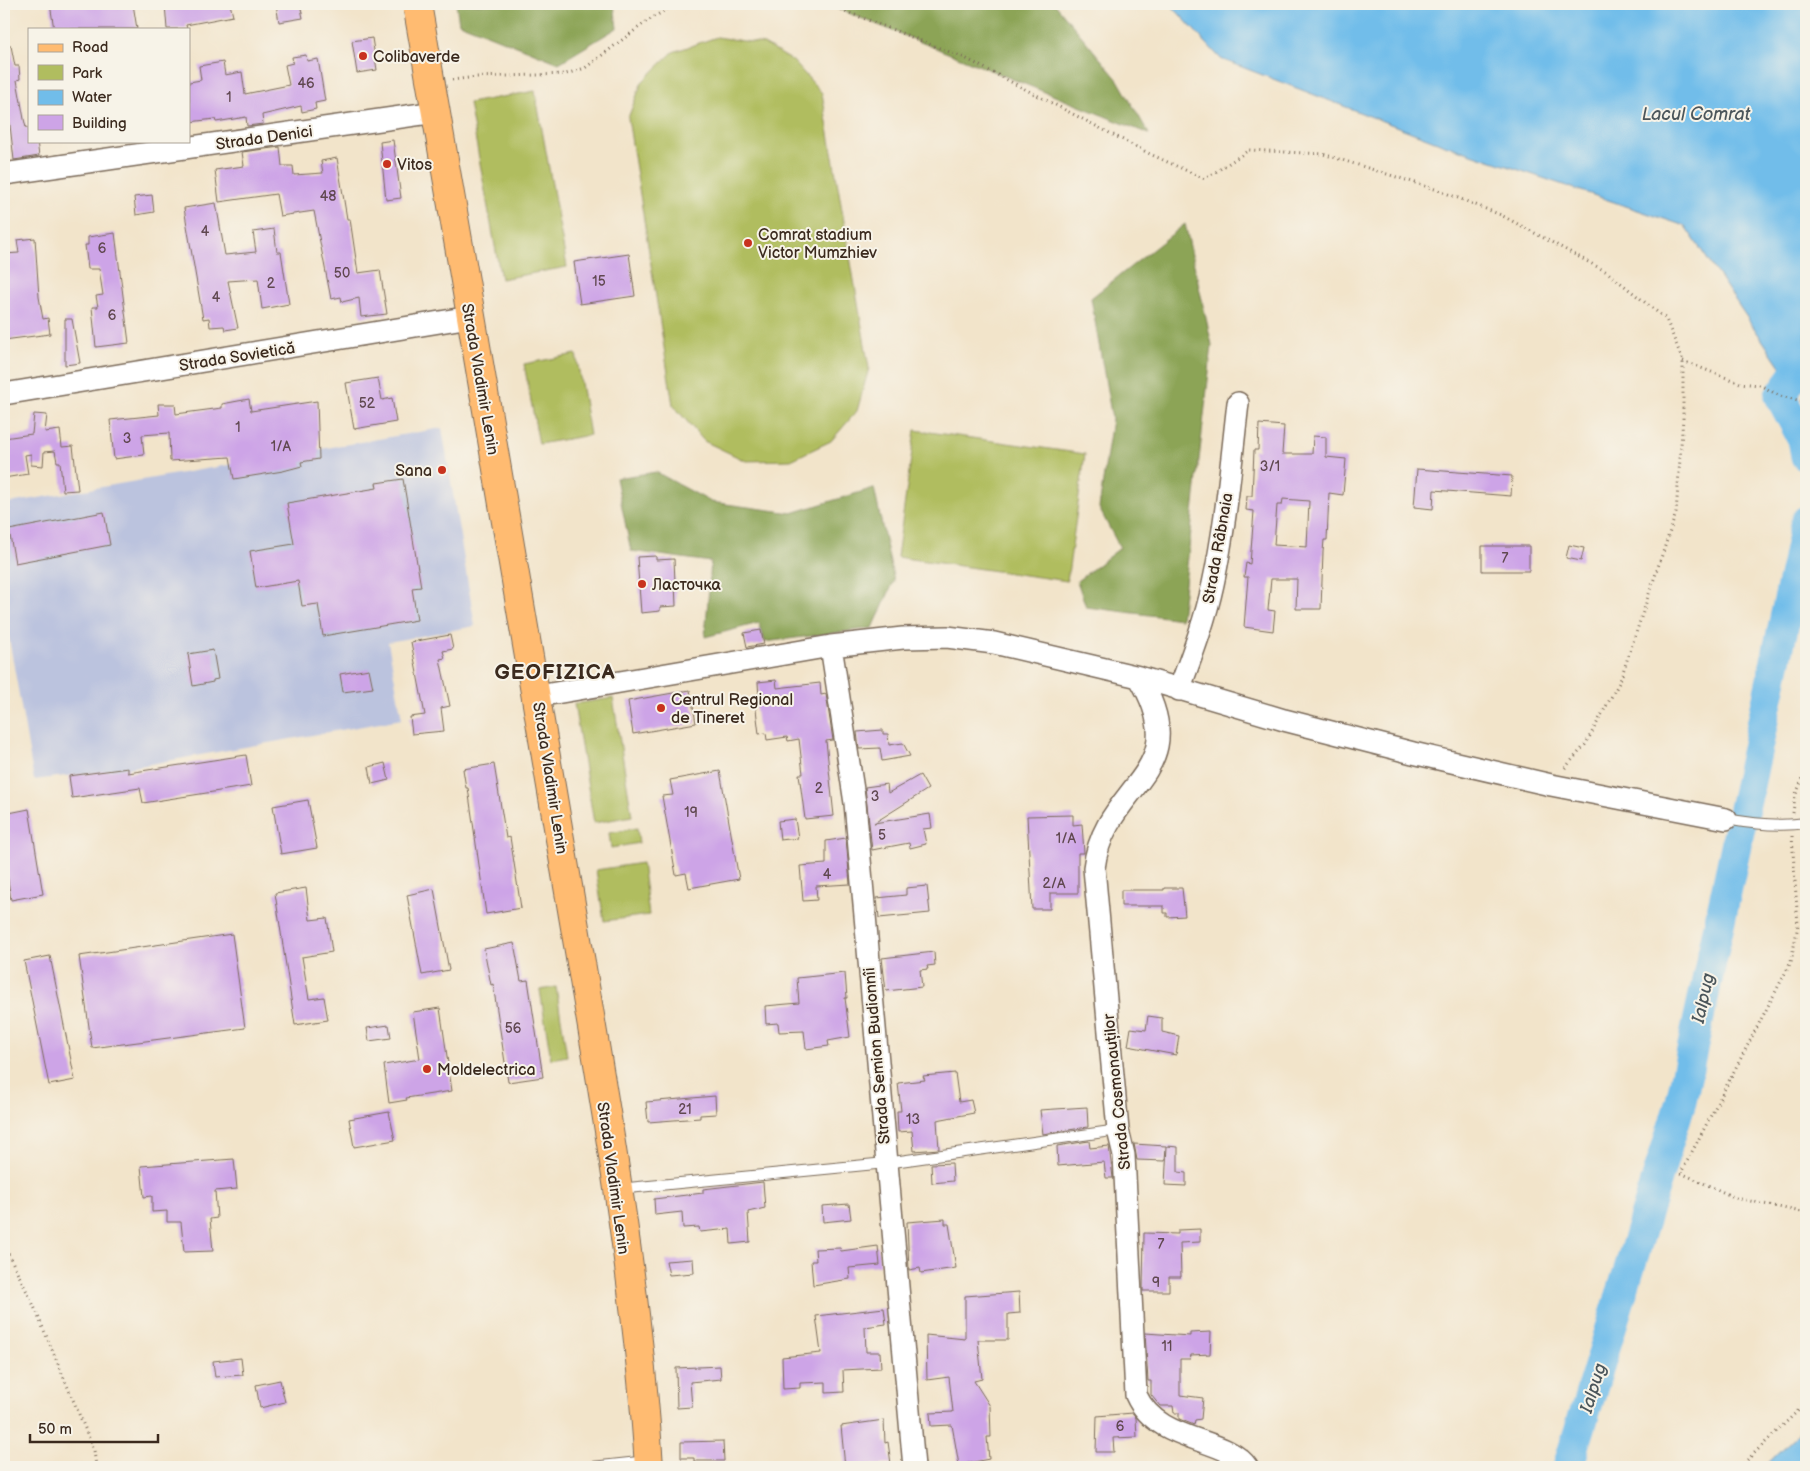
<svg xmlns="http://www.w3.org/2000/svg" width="1810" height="1471" viewBox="0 0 1810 1471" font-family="'Balsamiq Sans',sans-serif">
	<rect width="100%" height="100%" fill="#f7f3e8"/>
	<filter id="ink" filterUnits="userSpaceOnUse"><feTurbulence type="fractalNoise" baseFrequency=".02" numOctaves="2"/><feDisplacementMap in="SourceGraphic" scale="10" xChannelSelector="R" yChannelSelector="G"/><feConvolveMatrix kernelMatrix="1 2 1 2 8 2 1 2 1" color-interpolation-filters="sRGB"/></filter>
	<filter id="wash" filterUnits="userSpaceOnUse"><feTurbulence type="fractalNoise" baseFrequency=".0096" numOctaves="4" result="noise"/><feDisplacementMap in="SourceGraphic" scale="20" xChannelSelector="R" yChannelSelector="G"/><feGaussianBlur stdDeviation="1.12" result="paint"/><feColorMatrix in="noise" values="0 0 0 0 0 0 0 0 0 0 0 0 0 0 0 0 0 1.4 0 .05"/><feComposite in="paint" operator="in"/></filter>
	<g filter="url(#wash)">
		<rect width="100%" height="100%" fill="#f2e4ca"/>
		<path fill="#bbc3de" d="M 442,428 L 475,626 L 388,642 L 402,719 L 128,768 L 34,780 L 4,610 L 4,504 Z"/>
		<path fill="#b0bd5f" stroke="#76743e" d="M 717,37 L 764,44 L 793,61 L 822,93 L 869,368 L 857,411 L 831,441 L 791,460 L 746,461 L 704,441 L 673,405 L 628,118 L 642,82 L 673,52 Z
			M 535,91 L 567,267 L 501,279 L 469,103 Z
			M 576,354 L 590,435 L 539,444 L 524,364 Z
			M 915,430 L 1085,454 L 1067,581 L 897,557 Z
			M 613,698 L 632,816 L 594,823 L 574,704 Z
			M 637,828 L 639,843 L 611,848 L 609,833 Z
			M 642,863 L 649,915 L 604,921 L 596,870 Z
			M 556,987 L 567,1056 L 551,1059 L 540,990 Z"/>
		<path fill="#8ca456" stroke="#64673a" d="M 456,4 L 614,4 L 617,28 L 559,63 L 459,23 Z
			M 826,4 L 1055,4 L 1118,80 L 1149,134 Z
			M 1185,224 L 1212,345 L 1181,619 L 1086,607 L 1077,581 L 1120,548 L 1099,508 L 1112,419 L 1091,298 Z
			M 656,472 L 711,502 L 792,513 L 874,488 L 894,581 L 873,628 L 765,642 L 759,623 L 705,637 L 711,562 L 631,551 L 616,478 Z"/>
		<path fill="#71bdea" stroke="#567484" d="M 1170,4 L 1806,4 L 1806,386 L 1790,381 L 1685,226 L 1445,145 L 1221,59 Z
			M 1806,1426 L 1806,1467 L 1764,1467 Z"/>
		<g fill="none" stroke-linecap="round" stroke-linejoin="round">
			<path stroke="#71bdea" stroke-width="31" d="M 1806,359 L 1780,396 L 1803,439 L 1806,456
				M 1568,1467 L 1681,1101 L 1806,521"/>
		</g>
		<g id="blocks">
			<path fill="#cda4e7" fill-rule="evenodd" d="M 50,4 L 133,4 L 137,29 L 54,29 Z
				M 165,4 L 230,4 L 233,16 L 186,25 L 187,29 L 167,29 Z
				M 276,4 L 300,4 L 303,18 L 279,22 Z
				M 372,38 L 377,70 L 357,73 L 352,41 Z
				M 4,46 L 11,46 L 15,66 L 19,66 L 20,79 L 17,80 L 24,119 L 26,128 L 29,128 L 29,141 L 37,141 L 39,156 L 14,160 L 8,108 L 6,108 L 4,99 Z
				M 306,55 L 307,61 L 318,59 L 325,101 L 315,103 L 316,109 L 302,112 L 301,106 L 262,115 L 263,124 L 247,126 L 246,117 L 216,122 L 215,119 L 189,122 L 189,82 L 201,80 L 199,66 L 223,62 L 225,75 L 242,72 L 245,94 L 289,85 L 285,65 L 293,63 L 292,57 Z
				M 393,140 L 401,198 L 386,200 L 380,142 Z
				M 280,147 L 282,166 L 293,166 L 294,175 L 323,173 L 321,161 L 337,158 L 347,219 L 350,219 L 358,273 L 380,270 L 387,314 L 361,317 L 359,298 L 342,302 L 341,297 L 331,299 L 314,211 L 280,216 L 276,194 L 219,202 L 215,170 L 244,166 L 242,152 Z
				M 152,195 L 154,212 L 136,215 L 134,197 Z
				M 216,203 L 225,255 L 256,252 L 253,232 L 274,229 L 277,252 L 281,252 L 289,304 L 262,309 L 258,279 L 228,281 L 238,328 L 225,330 L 224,326 L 210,327 L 209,318 L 203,319 L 184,208 Z
				M 115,233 L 129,343 L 96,347 L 92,307 L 98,307 L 96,296 L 103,295 L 99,269 L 88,269 L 85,245 L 88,245 L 88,237 Z
				M 35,238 L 39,297 L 43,319 L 48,318 L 50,334 L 4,340 L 4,254 L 19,253 L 17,240 Z
				M 629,254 L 635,296 L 580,304 L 574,262 Z
				M 65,319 L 72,319 L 80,363 L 65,365 Z
				M 378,378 L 382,400 L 392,398 L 396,422 L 354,429 L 346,383 Z
				M 249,399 L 251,411 L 317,401 L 319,459 L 301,462 L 302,466 L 283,471 L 234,479 L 230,457 L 170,461 L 169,433 L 142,435 L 144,455 L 114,459 L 110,420 L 159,415 L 158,404 L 175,404 L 176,414 L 222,408 L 222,404 Z
				M 34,414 L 47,415 L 45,432 L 60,430 L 62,447 L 73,446 L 78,490 L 63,491 L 60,462 L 57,462 L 55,451 L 44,452 L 43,466 L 31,465 L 31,454 L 25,455 L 28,474 L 4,478 L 4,438 L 32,434 Z
				M 1259,424 L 1284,426 L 1282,454 L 1312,454 L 1313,436 L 1326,437 L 1326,457 L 1346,459 L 1343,495 L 1329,493 L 1327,540 L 1324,540 L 1323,552 L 1321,609 L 1296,609 L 1297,579 L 1271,579 L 1268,610 L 1275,611 L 1273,631 L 1244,627 L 1248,577 L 1244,577 L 1246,563 L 1250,564 L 1254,511 L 1246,510 L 1247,496 L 1252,496 L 1254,450 L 1258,450 ZM 1283,499 L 1309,501 L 1307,547 L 1274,545 L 1277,505 L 1282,505 Z
				M 1417,469 L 1512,476 L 1511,496 L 1434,490 L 1433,509 L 1414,507 Z
				M 403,479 L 421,587 L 412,588 L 417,620 L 323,636 L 318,604 L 302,606 L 298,581 L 256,588 L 250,551 L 294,544 L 287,503 L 377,488 L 376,483 Z
				M 104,512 L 110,545 L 15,563 L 9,530 Z
				M 1569,545 L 1584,548 L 1581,561 L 1566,558 Z
				M 1482,546 L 1529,546 L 1529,571 L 1482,571 Z
				M 656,556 L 656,560 L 674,559 L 676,606 L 660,607 L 660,611 L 641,613 L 637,557 Z
				M 761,630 L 764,644 L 747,647 L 744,633 Z
				M 450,635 L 453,649 L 443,651 L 445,658 L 440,659 L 450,706 L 441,708 L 444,731 L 412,734 L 410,717 L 425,715 L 411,642 Z
				M 213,650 L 218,679 L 213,680 L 213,682 L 193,686 L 188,654 Z
				M 369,669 L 373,688 L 343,692 L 340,674 Z
				M 776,680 L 777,688 L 820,683 L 821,695 L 826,694 L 833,740 L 826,741 L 834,816 L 805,819 L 799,774 L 803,774 L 799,739 L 788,741 L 787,737 L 767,740 L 766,733 L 759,734 L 755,701 L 759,700 L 758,682 Z
				M 690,690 L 696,723 L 633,734 L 628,701 Z
				M 883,730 L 883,734 L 888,734 L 889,745 L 903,743 L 910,756 L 882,761 L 880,748 L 859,749 L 857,732 Z
				M 246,755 L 251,786 L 143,803 L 140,788 L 72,798 L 69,776 L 128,768 L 128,773 Z
				M 385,763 L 389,780 L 372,784 L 369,767 Z
				M 494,764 L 506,838 L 510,837 L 521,908 L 486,914 L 468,788 L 466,788 L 463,769 Z
				M 720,771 L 739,879 L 689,888 L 686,873 L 676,875 L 662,796 L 673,795 L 670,780 Z
				M 920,775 L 928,789 L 874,823 L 930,814 L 932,828 L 923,829 L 926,844 L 910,848 L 909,843 L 872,850 L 865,787 L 887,784 L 888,793 Z
				M 308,800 L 317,848 L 281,854 L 273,806 Z
				M 29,809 L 43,894 L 11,900 L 4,854 L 4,814 Z
				M 1073,815 L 1073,825 L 1082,824 L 1084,853 L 1078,853 L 1078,893 L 1050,893 L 1050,909 L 1032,909 L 1027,816 Z
				M 795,819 L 798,838 L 780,840 L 778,821 Z
				M 846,838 L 850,884 L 816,886 L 817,900 L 803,901 L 800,866 L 826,864 L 826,841 Z
				M 927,886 L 930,913 L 879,918 L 877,898 L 906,895 L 906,888 Z
				M 306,888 L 310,920 L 327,918 L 332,952 L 302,957 L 309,999 L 324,997 L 328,1020 L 295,1025 L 275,893 Z
				M 1164,888 L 1182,888 L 1185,916 L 1167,917 L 1167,913 L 1164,913 L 1164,906 L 1121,906 L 1121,890 L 1164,890 Z
				M 434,889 L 449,970 L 422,975 L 407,895 Z
				M 232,934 L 245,1028 L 92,1048 L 79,956 Z
				M 514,943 L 521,981 L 528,980 L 543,1077 L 508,1082 L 493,984 L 491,985 L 484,949 Z
				M 934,952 L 935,965 L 927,966 L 928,969 L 920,970 L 922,987 L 886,991 L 882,958 Z
				M 50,956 L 75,1080 L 49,1085 L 24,961 Z
				M 845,973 L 847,998 L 845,998 L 850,1037 L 828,1041 L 829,1046 L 806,1049 L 804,1031 L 779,1032 L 778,1023 L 766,1024 L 765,1006 L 799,1003 L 797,978 Z
				M 440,1008 L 452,1091 L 406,1098 L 407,1100 L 389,1103 L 384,1065 L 420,1059 L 413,1012 Z
				M 1148,1016 L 1162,1018 L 1162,1032 L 1179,1036 L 1176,1055 L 1128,1046 L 1131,1028 L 1146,1030 Z
				M 389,1025 L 391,1038 L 369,1041 L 367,1028 Z
				M 955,1073 L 959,1102 L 971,1100 L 974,1113 L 937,1120 L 939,1149 L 914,1151 L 912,1131 L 898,1132 L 897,1111 L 901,1111 L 898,1083 L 925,1080 L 923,1076 Z
				M 715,1096 L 716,1114 L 700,1115 L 700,1118 L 648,1122 L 646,1102 Z
				M 1087,1107 L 1088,1127 L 1043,1134 L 1040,1110 Z
				M 389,1112 L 395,1140 L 354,1147 L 349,1119 Z
				M 1089,1141 L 1090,1148 L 1109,1146 L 1113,1178 L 1106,1178 L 1104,1162 L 1058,1166 L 1057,1146 Z
				M 1134,1144 L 1166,1146 L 1165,1161 L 1137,1160 Z
				M 1167,1146 L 1178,1147 L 1178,1172 L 1186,1173 L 1186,1186 L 1165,1185 Z
				M 234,1159 L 237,1189 L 215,1191 L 217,1218 L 210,1219 L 213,1251 L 184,1252 L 181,1222 L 167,1222 L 167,1211 L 152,1212 L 152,1196 L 144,1197 L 141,1166 Z
				M 952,1163 L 953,1181 L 932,1183 L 931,1164 Z
				M 763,1182 L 765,1208 L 748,1212 L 750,1242 L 731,1244 L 730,1229 L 700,1232 L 699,1227 L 683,1228 L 682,1212 L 655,1215 L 654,1199 L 703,1193 L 703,1189 Z
				M 849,1204 L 851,1219 L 823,1222 L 822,1206 Z
				M 945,1219 L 945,1224 L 949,1224 L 956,1268 L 921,1273 L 920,1268 L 909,1270 L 907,1222 Z
				M 1200,1229 L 1200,1242 L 1180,1243 L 1181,1277 L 1169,1277 L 1169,1291 L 1143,1291 L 1144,1233 L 1178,1234 L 1178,1230 Z
				M 878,1246 L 880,1265 L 849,1268 L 850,1279 L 813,1285 L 811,1261 L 816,1261 L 815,1249 L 840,1248 L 841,1251 Z
				M 693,1259 L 694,1273 L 669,1275 L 666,1261 Z
				M 1019,1292 L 1020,1313 L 1008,1314 L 1008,1340 L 978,1340 L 982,1379 L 974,1381 L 990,1406 L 991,1437 L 987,1437 L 989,1459 L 959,1465 L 952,1425 L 931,1426 L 930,1413 L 953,1412 L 949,1377 L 927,1380 L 926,1335 L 965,1339 L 965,1296 Z
				M 884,1308 L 886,1324 L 865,1327 L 866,1352 L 880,1352 L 881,1368 L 843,1370 L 844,1392 L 826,1393 L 826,1382 L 800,1383 L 800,1388 L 783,1389 L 782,1357 L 821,1353 L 816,1316 Z
				M 1211,1332 L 1210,1354 L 1191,1355 L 1190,1359 L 1180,1359 L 1180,1395 L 1203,1398 L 1201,1419 L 1195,1420 L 1194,1425 L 1179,1419 L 1179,1413 L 1174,1413 L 1173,1406 L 1160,1406 L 1151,1395 L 1151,1381 L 1148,1381 L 1145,1333 L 1190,1336 L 1190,1333 Z
				M 241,1358 L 243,1375 L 215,1377 L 213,1361 Z
				M 720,1366 L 721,1379 L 690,1382 L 692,1407 L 677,1408 L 676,1368 Z
				M 280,1380 L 285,1402 L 260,1408 L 256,1385 Z
				M 1133,1413 L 1136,1418 L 1137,1437 L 1113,1438 L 1114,1452 L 1096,1452 L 1097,1416 Z
				M 884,1420 L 885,1443 L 888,1442 L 891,1464 L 845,1467 L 841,1426 Z
				M 723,1441 L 724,1461 L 694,1461 L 694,1458 L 681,1458 L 681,1442 Z"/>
		</g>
	</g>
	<g filter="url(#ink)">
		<use href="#blocks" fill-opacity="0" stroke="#7b6b5a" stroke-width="1"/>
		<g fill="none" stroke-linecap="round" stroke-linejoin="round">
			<defs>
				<path id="lane" d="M 1726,819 C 1753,824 1779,827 1806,823
					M 618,1189 L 886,1163 L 1118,1130
					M 592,1467 L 648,1461"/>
				<path id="street" d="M 4,174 L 436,112
					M 4,394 L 470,317
					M 831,646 L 855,803 L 914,1467
					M 1139,677 C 1198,775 1104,782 1094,868 L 1118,1130 L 1124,1155 L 1136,1395 C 1158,1444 1226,1436 1247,1467
					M 1179,690 C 1192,655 1205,621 1213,584 C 1226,525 1231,463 1238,403
					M 538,696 L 831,646 L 903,638 L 947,637 L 994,643 L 1139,677 L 1284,720 L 1413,753 L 1551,785 L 1726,819"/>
				<path id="primary" d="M 417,4 C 468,300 521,596 569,892 C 601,1082 637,1274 649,1467"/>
			</defs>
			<use href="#lane" stroke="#7b6b5a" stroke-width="12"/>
			<use href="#street" stroke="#7b6b5a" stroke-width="24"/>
			<use href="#primary" stroke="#7b6b5a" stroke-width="30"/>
			<path stroke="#7b6b5a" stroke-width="3" stroke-dasharray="1 4" stroke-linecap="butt" d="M 827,4 L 965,58 L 1150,154 L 1205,179 L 1249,150 L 1323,154 L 1438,190 L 1501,215 L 1607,272 L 1666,319 L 1683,361 L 1683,418 L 1676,513 L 1620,681 L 1585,745 L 1564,769
				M 452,80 L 476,77 L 566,74 L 585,68 L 646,22 L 675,4
				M 1683,361 L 1740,383 L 1760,385 L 1780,396 L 1806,402
				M 1793,813 L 1795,796 L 1806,771
				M 1792,836 L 1798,925 L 1791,962 L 1681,1173 L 1736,1198 L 1806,1213
				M 4,1245 L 33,1304 L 94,1450 L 96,1467
				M 1740,1467 L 1806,1403"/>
			<use href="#lane" stroke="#fff" stroke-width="10"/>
			<use href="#street" stroke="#fff" stroke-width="21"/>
			<use href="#primary" stroke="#ffbb71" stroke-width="28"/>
		</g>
	</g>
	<g fill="#c8321e" stroke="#f7f3e8" stroke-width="2">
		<circle cx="363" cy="56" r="5"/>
		<circle cx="387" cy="164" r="5"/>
		<circle cx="748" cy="243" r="5"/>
		<circle cx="442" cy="470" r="5"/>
		<circle cx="642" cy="584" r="5"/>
		<circle cx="661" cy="708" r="5"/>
		<circle cx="427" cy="1069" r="5"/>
	</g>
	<g text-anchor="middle" stroke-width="4" stroke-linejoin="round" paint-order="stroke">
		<g font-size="14" fill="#604850">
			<text x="306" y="88">46</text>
			<text x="229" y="102">1</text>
			<text x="328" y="201">48</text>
			<text x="205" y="236">4</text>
			<text x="102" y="253">6</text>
			<text x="342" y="278">50</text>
			<text x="599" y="286">15</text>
			<text x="271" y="288">2</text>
			<text x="216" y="302">4</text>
			<text x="112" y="320">6</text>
			<text x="367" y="408">52</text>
			<text x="238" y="432">1</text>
			<text x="127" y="443">3</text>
			<text x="281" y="451">1/A</text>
			<text x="1270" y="471">3/1</text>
			<text x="1505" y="563">7</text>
			<text x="819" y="793">2</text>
			<text x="875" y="801">3</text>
			<text x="691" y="817">19</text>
			<text x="882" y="840">5</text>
			<text x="1066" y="843">1/A</text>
			<text x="827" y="879">4</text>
			<text x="1054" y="888">2/A</text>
			<text x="513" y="1033">56</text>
			<text x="685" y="1114">21</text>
			<text x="913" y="1124">13</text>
			<text x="1161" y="1249">7</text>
			<text x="1156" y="1287">9</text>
			<text x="1167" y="1351">11</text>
			<text x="1120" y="1431">6</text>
		</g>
		<g font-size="16" fill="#3b2a1e" stroke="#f7f3e8" text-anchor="start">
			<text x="373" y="62">Colibaverde</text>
			<text x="397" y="170">Vitos</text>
			<text x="758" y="240">Comrat stadium<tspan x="758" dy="18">Victor Mumzhiev</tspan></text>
			<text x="432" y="476" text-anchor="end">Sana</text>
			<text x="652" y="590">Ласточка</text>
			<text x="671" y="705">Centrul Regional<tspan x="671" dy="18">de Tineret</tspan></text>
			<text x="437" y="1075">Moldelectrica</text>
		</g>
		<g font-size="16" fill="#3b2a1e" stroke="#f7f3e8">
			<text transform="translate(264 137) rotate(-8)" y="6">Strada Denici</text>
			<text transform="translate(237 356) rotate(-9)" y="6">Strada Sovietică</text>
			<text transform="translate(481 379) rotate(80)" y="6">Strada Vladimir Lenin</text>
			<text transform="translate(1217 548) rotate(-80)" y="6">Strada Râbnaia</text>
			<text transform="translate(551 778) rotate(81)" y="6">Strada Vladimir Lenin</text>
			<text transform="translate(876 1056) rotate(-95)" y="6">Strada Semion Budionnîi</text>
			<text transform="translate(1116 1092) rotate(-96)" y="6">Strada Cosmonauților</text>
			<text transform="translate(614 1178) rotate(82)" y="6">Strada Vladimir Lenin</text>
		</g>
		<g font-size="18" font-style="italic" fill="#4b565b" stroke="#f7f3e8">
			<text x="1696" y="120">Lacul Comrat</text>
			<text transform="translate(1703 998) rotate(-78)" y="6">Ialpug</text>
			<text transform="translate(1593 1388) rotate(-73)" y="6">Ialpug</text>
		</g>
		<g font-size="21" font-weight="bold" letter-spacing="1" fill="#3b2a1e" stroke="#f7f3e8">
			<text x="555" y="679">GEOFIZICA</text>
		</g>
	</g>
	<rect width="1810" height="1471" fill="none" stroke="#f7f3e8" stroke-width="20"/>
	<rect x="28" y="28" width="162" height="115" fill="#f7f3e8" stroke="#aca397"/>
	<rect x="38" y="44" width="25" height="8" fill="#ffbb71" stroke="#aca397"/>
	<text x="72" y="52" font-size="15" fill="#3b2a1e">Road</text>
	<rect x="38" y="65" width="25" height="15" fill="#b0bd5f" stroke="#aca397"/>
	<text x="72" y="78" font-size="15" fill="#3b2a1e">Park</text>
	<rect x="38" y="90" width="25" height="15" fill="#71bdea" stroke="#aca397"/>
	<text x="72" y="102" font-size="15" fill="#3b2a1e">Water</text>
	<rect x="38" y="115" width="25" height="15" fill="#cda4e7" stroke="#aca397"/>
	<text x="72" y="128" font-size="15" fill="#3b2a1e">Building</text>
	<path d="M30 1434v8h128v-8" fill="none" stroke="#3b2a1e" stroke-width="2.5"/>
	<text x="38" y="1434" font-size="15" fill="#3b2a1e" stroke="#f7f3e8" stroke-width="4" paint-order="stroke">50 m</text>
</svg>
